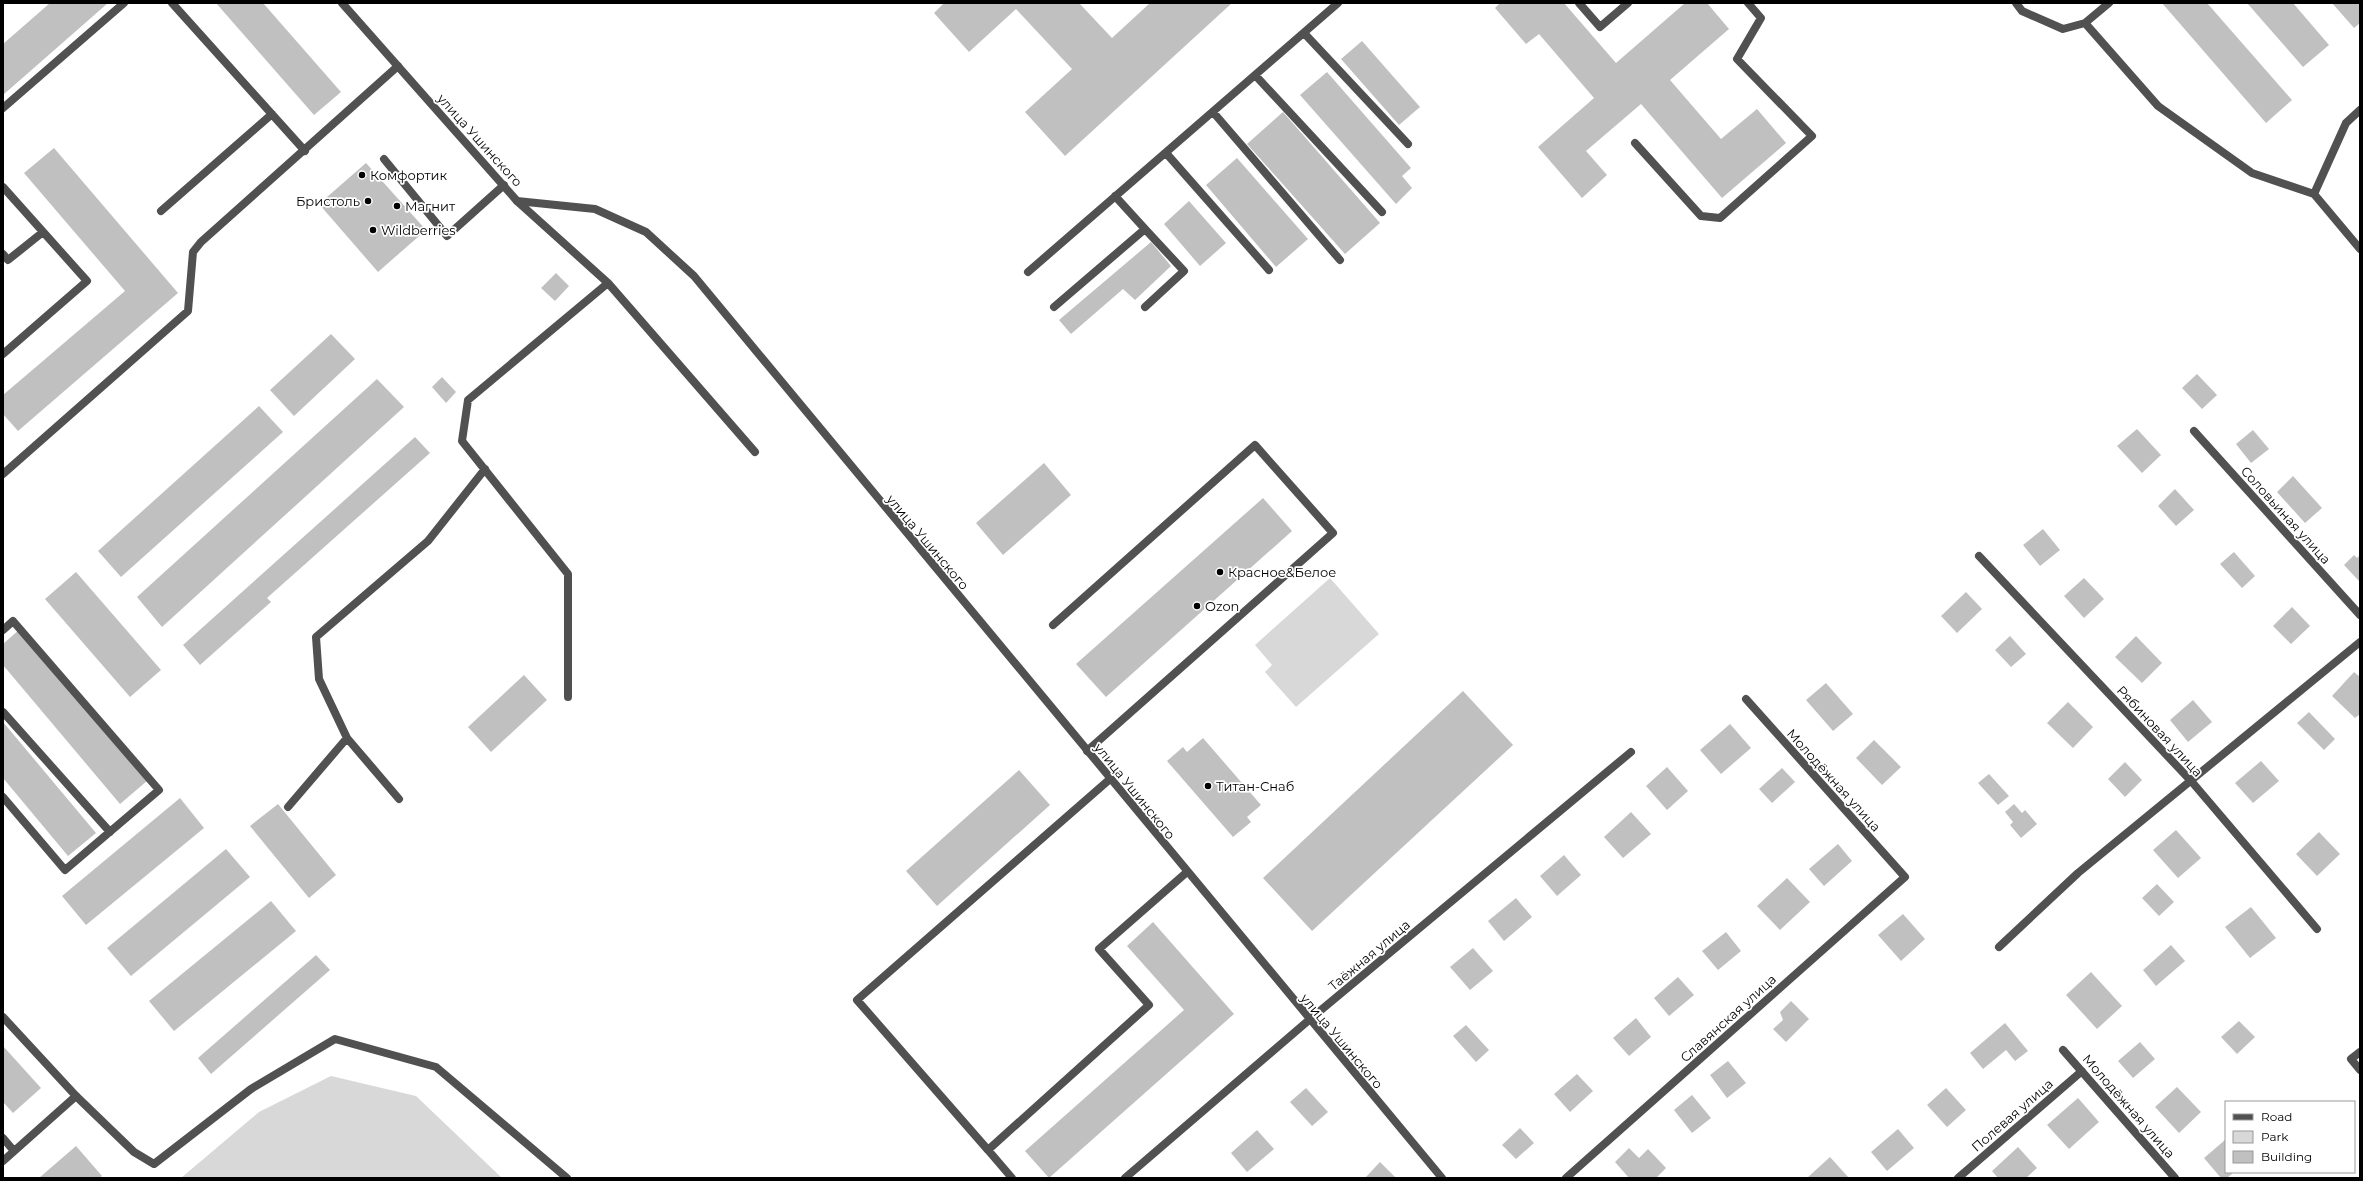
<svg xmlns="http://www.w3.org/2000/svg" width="2363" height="1181" viewBox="0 0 2363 1181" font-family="Montserrat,sans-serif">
	<rect width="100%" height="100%" fill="#fff"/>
	<path fill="#d8d8d8" d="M 1330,578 L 1379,634 L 1296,707 L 1265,672 L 1272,665 L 1255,645 Z
		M 331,1076 L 416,1096 L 502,1178 L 181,1178 L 259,1112 Z"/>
	<path fill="#c0c0c0" d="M 50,3 L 108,3 L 3,95 L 3,44 Z
		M 216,3 L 263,3 L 341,92 L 314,115 Z
		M 944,3 L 1079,3 L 1112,38 L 1150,3 L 1232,3 L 1065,156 L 1025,112 L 1072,69 L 1016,9 L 969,52 L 934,13 Z
		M 1500,3 L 1564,3 L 1616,63 L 1685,3 L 1707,3 L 1729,29 L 1670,80 L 1721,139 L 1757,109 L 1786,143 L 1722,198 L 1641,104 L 1586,151 L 1607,175 L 1582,198 L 1538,147 L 1594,98 L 1539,34 L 1526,44 L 1495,8 Z
		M 2162,3 L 2207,3 L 2292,100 L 2266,123 Z
		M 2247,3 L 2293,3 L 2329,45 L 2303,67 Z
		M 2332,3 L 2360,3 L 2360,23 L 2354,28 Z
		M 1362,41 L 1420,107 L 1399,125 L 1341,59 Z
		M 1327,72 L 1411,168 L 1402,176 L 1412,188 L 1396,204 L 1300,95 Z
		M 1283,112 L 1380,223 L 1345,254 L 1247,144 Z
		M 54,148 L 178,293 L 18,431 L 3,414 L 3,395 L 125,291 L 24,173 Z
		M 1237,158 L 1308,239 L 1276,267 L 1206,185 Z
		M 366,163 L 426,230 L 378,272 L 319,204 Z
		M 1189,201 L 1226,243 L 1200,266 L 1164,224 Z
		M 1151,242 L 1171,266 L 1135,300 L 1123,289 L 1071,334 L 1059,320 Z
		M 556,273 L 569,286 L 555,301 L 541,288 Z
		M 331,334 L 355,359 L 294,416 L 270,390 Z
		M 2197,374 L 2217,395 L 2202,409 L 2182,388 Z
		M 442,377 L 456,392 L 446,403 L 432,387 Z
		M 377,379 L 404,407 L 162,627 L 137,597 Z
		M 259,406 L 283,432 L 121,577 L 98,551 Z
		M 2137,429 L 2161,455 L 2142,473 L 2117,446 Z
		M 2253,430 L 2269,449 L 2251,463 L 2236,444 Z
		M 415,437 L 430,453 L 267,598 L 271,602 L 200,665 L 183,645 Z
		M 1044,463 L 1071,495 L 1003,555 L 976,523 Z
		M 2293,476 L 2322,508 L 2305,523 L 2277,492 Z
		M 2175,489 L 2194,510 L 2176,526 L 2158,506 Z
		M 1263,498 L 1292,531 L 1106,697 L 1076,664 Z
		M 2043,529 L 2060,550 L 2040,566 L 2023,545 Z
		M 2234,552 L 2255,576 L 2242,588 L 2220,564 Z
		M 2354,555 L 2357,558 L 2360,555 L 2359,581 L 2344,565 Z
		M 76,572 L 161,670 L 130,697 L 45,599 Z
		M 2084,578 L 2104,599 L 2084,618 L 2064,596 Z
		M 1966,592 L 1982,609 L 1957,633 L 1941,616 Z
		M 2292,607 L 2310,626 L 2291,644 L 2273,626 Z
		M 20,629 L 147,781 L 120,804 L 3,665 L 3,644 Z
		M 2010,636 L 2026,654 L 2011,667 L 1995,650 Z
		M 2136,636 L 2162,663 L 2142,683 L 2115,657 Z
		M 2354,672 L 2360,677 L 2360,714 L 2355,718 L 2332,696 Z
		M 524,675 L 547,700 L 491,752 L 468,727 Z
		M 1826,683 L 1853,714 L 1833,731 L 1806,700 Z
		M 1463,691 L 1513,745 L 1312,931 L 1263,878 Z
		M 2193,700 L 2212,722 L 2188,742 L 2170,720 Z
		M 2068,702 L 2093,727 L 2073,748 L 2047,723 Z
		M 2309,712 L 2335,739 L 2324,750 L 2297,723 Z
		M 3,722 L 96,833 L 68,856 L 3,778 Z
		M 1730,724 L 1751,748 L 1721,774 L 1700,750 Z
		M 1203,738 L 1261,805 L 1247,817 L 1251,822 L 1233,837 L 1167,761 L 1183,747 L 1187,752 Z
		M 1874,740 L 1901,767 L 1882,785 L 1856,758 Z
		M 2261,761 L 2279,781 L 2253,803 L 2235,783 Z
		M 2125,762 L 2142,780 L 2125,797 L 2108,779 Z
		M 1667,767 L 1688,791 L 1667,810 L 1646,786 Z
		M 1782,768 L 1795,782 L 1772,803 L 1759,789 Z
		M 1019,770 L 1050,805 L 937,906 L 906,871 Z
		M 1989,774 L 2009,796 L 1998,805 L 1978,783 Z
		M 180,798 L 204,828 L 86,925 L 62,896 Z
		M 278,804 L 336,875 L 309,898 L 250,826 Z
		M 2014,804 L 2022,813 L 2025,810 L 2037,824 L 2021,838 L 2010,825 L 2013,822 L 2005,812 Z
		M 1631,812 L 1651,834 L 1623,858 L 1604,837 Z
		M 2176,830 L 2201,858 L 2178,878 L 2153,850 Z
		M 2319,832 L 2340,854 L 2317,876 L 2296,854 Z
		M 1838,844 L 1852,861 L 1824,886 L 1809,869 Z
		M 226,849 L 250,877 L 131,976 L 107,948 Z
		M 1564,855 L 1581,875 L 1557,896 L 1540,876 Z
		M 1787,878 L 1810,902 L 1780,930 L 1757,906 Z
		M 2157,884 L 2174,902 L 2159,916 L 2142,898 Z
		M 1516,898 L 1532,917 L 1504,941 L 1488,921 Z
		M 271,901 L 296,931 L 174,1031 L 149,1001 Z
		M 2251,907 L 2276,938 L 2250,958 L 2225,927 Z
		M 1903,914 L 1925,939 L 1901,961 L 1878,935 Z
		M 1153,922 L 1234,1014 L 1049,1178 L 1025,1151 L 1184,1010 L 1127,946 Z
		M 1726,932 L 1741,951 L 1718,970 L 1702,951 Z
		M 2171,945 L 2185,961 L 2156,986 L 2143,970 Z
		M 1473,948 L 1493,971 L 1470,990 L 1450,967 Z
		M 316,955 L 330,970 L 211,1074 L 198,1058 Z
		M 2091,972 L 2122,1006 L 2097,1029 L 2066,995 Z
		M 1678,977 L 1694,995 L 1669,1016 L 1654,998 Z
		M 1791,1001 L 1809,1019 L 1786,1042 L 1773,1029 L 1783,1020 L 1780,1012 Z
		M 1636,1018 L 1651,1037 L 1629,1056 L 1613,1038 Z
		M 2239,1021 L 2255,1037 L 2237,1054 L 2221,1037 Z
		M 2005,1023 L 2028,1051 L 2015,1061 L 2006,1050 L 1983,1069 L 1970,1053 Z
		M 1466,1025 L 1489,1050 L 1476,1062 L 1453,1036 Z
		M 2140,1042 L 2155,1059 L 2133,1078 L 2118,1061 Z
		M 3,1046 L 41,1088 L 13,1113 L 3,1102 Z
		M 1728,1061 L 1746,1083 L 1727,1098 L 1710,1075 Z
		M 1577,1074 L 1593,1091 L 1570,1112 L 1554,1094 Z
		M 2177,1087 L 2201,1112 L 2179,1133 L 2155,1107 Z
		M 1306,1088 L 1328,1112 L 1312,1126 L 1290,1102 Z
		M 1946,1088 L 1966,1110 L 1947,1127 L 1927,1105 Z
		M 1692,1095 L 1711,1118 L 1692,1133 L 1674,1110 Z
		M 2078,1098 L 2099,1122 L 2069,1149 L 2047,1125 Z
		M 1520,1128 L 1534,1143 L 1516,1159 L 1502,1145 Z
		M 1898,1129 L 1914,1148 L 1887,1171 L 1871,1152 Z
		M 1257,1130 L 1274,1149 L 1247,1172 L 1231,1153 Z
		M 2225,1140 L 2226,1172 L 2234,1172 L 2227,1178 L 2221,1178 L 2204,1158 Z
		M 76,1146 L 102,1176 L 99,1178 L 39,1178 Z
		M 2018,1147 L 2037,1168 L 2026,1178 L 1998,1178 L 1992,1171 Z
		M 1629,1148 L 1639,1158 L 1648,1149 L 1666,1168 L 1656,1178 L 1629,1178 L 1615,1162 Z
		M 1830,1157 L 1849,1178 L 1807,1178 Z
		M 1380,1162 L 1396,1178 L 1365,1178 Z"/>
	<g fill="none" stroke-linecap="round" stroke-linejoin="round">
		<path stroke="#515151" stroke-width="8" d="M 172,3 L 305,151
			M 1579,3 L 1600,27 L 1628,3
			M 1304,33 L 1408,144
			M 1255,75 L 1382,212
			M 3,108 L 124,3
			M 1213,112 L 1340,260
			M 1635,143 L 1701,216 L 1720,218 L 1812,136 L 1737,59 L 1761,18 L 1748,3
			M 1166,153 L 1269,270
			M 384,159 L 447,236 L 504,185
			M 3,187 L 87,281 L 3,354
			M 517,201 L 608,283 L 755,452
			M 161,211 L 272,114
			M 3,254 L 8,260 L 43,232
			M 1028,272 L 1338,3
			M 1054,307 L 1145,229 L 1115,196
			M 1145,307 L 1184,271 L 1145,229
			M 3,474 L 188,311 L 193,252 L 201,242 L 398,66
			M 1053,625 L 1255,445 L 1333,533 L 1087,751
			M 3,630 L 13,621 L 159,790 L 65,870 L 3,797
			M 568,697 L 568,574 L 462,441 L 468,400 L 608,283
			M 3,712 L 110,832
			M 399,799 L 347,738 L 319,679 L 316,637 L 428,541 L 485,469
			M 288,807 L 347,738
			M 3,1017 L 76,1096 L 3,1161
			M 2360,1052 L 2351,1059 L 2360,1070
			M 3,1138 L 14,1151
			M 988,1150 L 857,1000 L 1110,779
			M 1012,1178 L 988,1150 L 1149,1005 L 1099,949 L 1187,872"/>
		<path stroke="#515151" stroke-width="8" d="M 342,3 L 517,201 L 595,209 L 646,232 L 694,276 L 1442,1178
			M 2016,3 L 2022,11 L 2063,29 L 2085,23 L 2109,3
			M 2085,23 L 2158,106 L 2252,173 L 2314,194 L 2360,249
			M 2314,194 L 2346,123 L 2360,110
			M 2194,431 L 2360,615
			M 1979,556 L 2192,782 L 2317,929
			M 1999,947 L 2078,873 L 2360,642
			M 2063,1050 L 2175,1178
			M 76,1096 L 134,1152 L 154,1164 L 251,1089 L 335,1039 L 436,1067 L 567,1178
			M 1125,1178 L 1309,1020 L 1631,752
			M 1566,1178 L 1905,877 L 1746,699
			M 1958,1178 L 2082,1071"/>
	</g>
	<g fill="#000" stroke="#fff" stroke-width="1.5">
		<circle cx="362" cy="175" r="4"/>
		<circle cx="368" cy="201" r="4"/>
		<circle cx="397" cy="206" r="4"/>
		<circle cx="373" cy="230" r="4"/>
		<circle cx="1220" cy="572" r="4"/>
		<circle cx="1197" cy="606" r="4"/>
		<circle cx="1208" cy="786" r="4"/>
	</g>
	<g text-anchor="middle" stroke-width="3.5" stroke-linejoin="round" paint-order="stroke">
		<g font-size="13" fill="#000" stroke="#fff">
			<text transform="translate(480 140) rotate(48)" y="5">улица Ушинского</text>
			<text transform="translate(2286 515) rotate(48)" y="5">Соловьиная улица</text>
			<text transform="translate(928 542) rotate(50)" y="5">улица Ушинского</text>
			<text transform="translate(2160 731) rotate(47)" y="5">Рябиновая улица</text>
			<text transform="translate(1834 780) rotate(48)" y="5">Молодёжная улица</text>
			<text transform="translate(1135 791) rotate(51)" y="5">улица Ушинского</text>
			<text transform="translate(1369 955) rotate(-40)" y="5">Таёжная улица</text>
			<text transform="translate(1728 1018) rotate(-42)" y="5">Славянская улица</text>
			<text transform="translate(1342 1041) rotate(50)" y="5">улица Ушинского</text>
			<text transform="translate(2129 1106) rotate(49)" y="5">Молодёжная улица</text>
			<text transform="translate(2012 1115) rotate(-41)" y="5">Полевая улица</text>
		</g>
		<g font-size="13" fill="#000" stroke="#fff" text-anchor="start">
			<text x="370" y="180">Комфортик</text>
			<text x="360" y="206" text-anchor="end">Бристоль</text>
			<text x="405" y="211">Магнит</text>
			<text x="381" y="235">Wildberries</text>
			<text x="1228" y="577">Красное&amp;Белое</text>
			<text x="1205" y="611">Ozon</text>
			<text x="1216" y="791">Титан-Снаб</text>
		</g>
	</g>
	<rect width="2363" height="1181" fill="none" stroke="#000000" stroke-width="8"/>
	<rect x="2225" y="1101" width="130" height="72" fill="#ffffff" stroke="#999999"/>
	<rect x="2233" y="1114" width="20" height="6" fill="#515151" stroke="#999999"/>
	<text x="2261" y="1121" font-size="12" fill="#000000">Road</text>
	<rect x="2233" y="1131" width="20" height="12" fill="#d8d8d8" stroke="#999999"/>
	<text x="2261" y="1141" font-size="12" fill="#000000">Park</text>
	<rect x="2233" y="1151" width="20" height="12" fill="#c0c0c0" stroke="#999999"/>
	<text x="2261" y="1161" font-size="12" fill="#000000">Building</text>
</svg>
